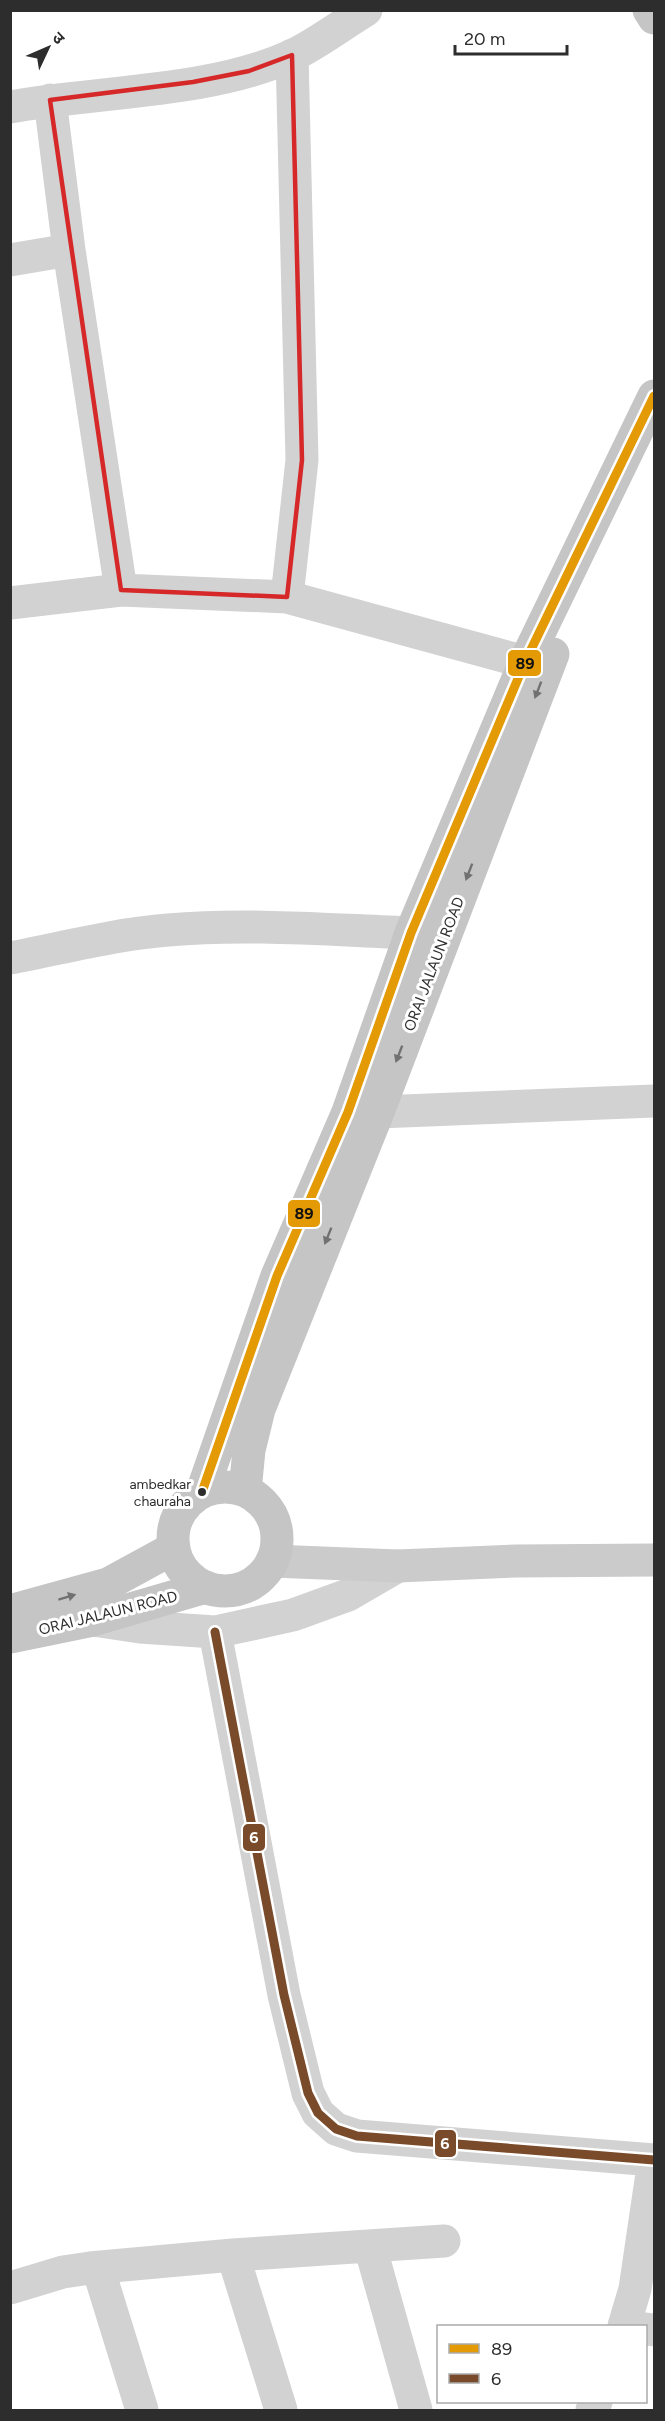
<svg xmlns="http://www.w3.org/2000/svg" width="665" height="2421" viewBox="0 0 665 2421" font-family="Figtree,'Noto Sans Devanagari',sans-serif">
	<rect width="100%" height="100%" fill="#fff"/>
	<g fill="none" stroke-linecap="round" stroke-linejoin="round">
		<path stroke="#d2d2d2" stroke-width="33" d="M 50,100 L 69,250 L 121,590
			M 10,107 C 99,91 209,93 291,56 C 317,44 341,25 366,10
			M 10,260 L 69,250
			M 287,597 L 302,460 L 292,55
			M 10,603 L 121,590 L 287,597 L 525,662
			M 10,958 C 63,948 115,934 168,930 C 249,923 330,930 411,933
			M 378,1112 L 654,1101
			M 93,1620 L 140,1627 L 215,1632 L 293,1615 L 348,1595 L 398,1566
			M 215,1632 L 284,1995 L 308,2093 L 318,2113 L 336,2129 L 357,2136 L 654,2160
			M 370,2246 L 416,2410
			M 233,2255 L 281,2410
			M 98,2268 L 142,2410
			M 10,2288 L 63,2272 L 90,2268 L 233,2255 L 444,2241
			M 624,2326 L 635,2289 L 654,2160
			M 646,2329 L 654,2330
			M 592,2410 L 596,2402"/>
		<path stroke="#cbcbcb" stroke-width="33" d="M 272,1561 L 398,1566 L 516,1561 L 654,1560"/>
		<path stroke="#c5c5c5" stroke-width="33" d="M 649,10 L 654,18
			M173 1539a52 52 0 1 1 104 0a52 52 0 1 1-104 0Z
			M 245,1491 L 249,1450 L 259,1409 L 378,1112 L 553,654
			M 202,1492 L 277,1276 L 348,1112 L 411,933 L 525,662 L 654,396
			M 10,1611 L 108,1584 L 174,1548
			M 10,1637 L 93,1620 L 206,1587"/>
		<defs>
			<path id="bus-1" d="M 202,1492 L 277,1276 L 348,1112 L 411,933 L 525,662 L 654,396"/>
			<path id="bus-2" d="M 215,1632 L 284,1995 L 308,2093 L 318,2113 L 336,2129 L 357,2136 L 654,2160"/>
		</defs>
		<use href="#bus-1" stroke="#fff" stroke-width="14"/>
		<use href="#bus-2" stroke="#fff" stroke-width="14"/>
		<use href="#bus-1" stroke="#e39a04" stroke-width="9"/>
		<use href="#bus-2" stroke="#7a4b2a" stroke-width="9"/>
	</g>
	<defs><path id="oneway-solid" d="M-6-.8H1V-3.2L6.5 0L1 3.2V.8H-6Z" transform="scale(1.5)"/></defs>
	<g fill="#717171">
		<use href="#oneway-solid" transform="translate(538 690) rotate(111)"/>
		<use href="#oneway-solid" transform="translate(469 872) rotate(111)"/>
		<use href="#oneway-solid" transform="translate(399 1054) rotate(111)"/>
		<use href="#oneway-solid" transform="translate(328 1236) rotate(112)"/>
		<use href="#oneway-solid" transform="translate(67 1597) rotate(-17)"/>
	</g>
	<path fill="none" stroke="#d62828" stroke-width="4.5" stroke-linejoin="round" d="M 292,55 L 302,460 L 287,597 L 121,590 L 50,100 L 193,82 L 249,71 Z"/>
	<circle fill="#2d2d2d" stroke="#fff" stroke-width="2" cx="202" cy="1492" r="5"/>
	<g text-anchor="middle" stroke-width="6" stroke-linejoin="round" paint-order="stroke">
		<g font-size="14" fill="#2d2d2d" stroke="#fff" text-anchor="end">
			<text x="191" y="1489">ambedkar<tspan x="191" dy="17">chauraha</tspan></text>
		</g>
		<g font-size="15" fill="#2d2d2d" stroke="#fff">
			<text transform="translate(434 964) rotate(-69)" y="5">ORAI JALAUN ROAD</text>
			<text transform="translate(108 1613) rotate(-14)" y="5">ORAI JALAUN ROAD</text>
		</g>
	</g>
	<g stroke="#fff" stroke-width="2">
		<rect x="507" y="649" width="35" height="28" rx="6" fill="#e39a04"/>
		<rect x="287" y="1199" width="34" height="29" rx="6" fill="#e39a04"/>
		<rect x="242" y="1823" width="24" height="29" rx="6" fill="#7a4b2a"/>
		<rect x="434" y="2129" width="23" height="29" rx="6" fill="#7a4b2a"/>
	</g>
	<g font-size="16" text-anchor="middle" font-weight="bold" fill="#fff">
		<text x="254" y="1843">6</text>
		<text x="445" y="2149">6</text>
	</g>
	<g font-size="16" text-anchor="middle" font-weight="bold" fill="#111">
		<text x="525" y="669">89</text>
		<text x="304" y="1219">89</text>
	</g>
	<rect width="665" height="2421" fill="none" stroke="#2d2d2d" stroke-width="24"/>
	<rect x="437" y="2325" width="210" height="78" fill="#ffffff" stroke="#ababab" stroke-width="1.5"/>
	<rect x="449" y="2344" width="30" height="9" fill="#e39a04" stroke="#ababab" stroke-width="1.5"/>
	<text x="491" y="2355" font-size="18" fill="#2d2d2d">89</text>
	<rect x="449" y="2374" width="30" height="9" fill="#7a4b2a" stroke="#ababab" stroke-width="1.5"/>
	<text x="491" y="2385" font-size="18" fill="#2d2d2d">6</text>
	<g transform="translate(48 48) rotate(46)" stroke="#ffffff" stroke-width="4.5" paint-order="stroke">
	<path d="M0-4.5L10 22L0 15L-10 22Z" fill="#2d2d2d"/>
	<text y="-9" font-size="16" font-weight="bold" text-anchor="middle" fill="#2d2d2d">उ</text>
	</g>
	<path d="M455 45v9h112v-9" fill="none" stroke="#2d2d2d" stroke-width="3"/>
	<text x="464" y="45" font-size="18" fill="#2d2d2d" stroke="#ffffff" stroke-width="4.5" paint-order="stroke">20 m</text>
</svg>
